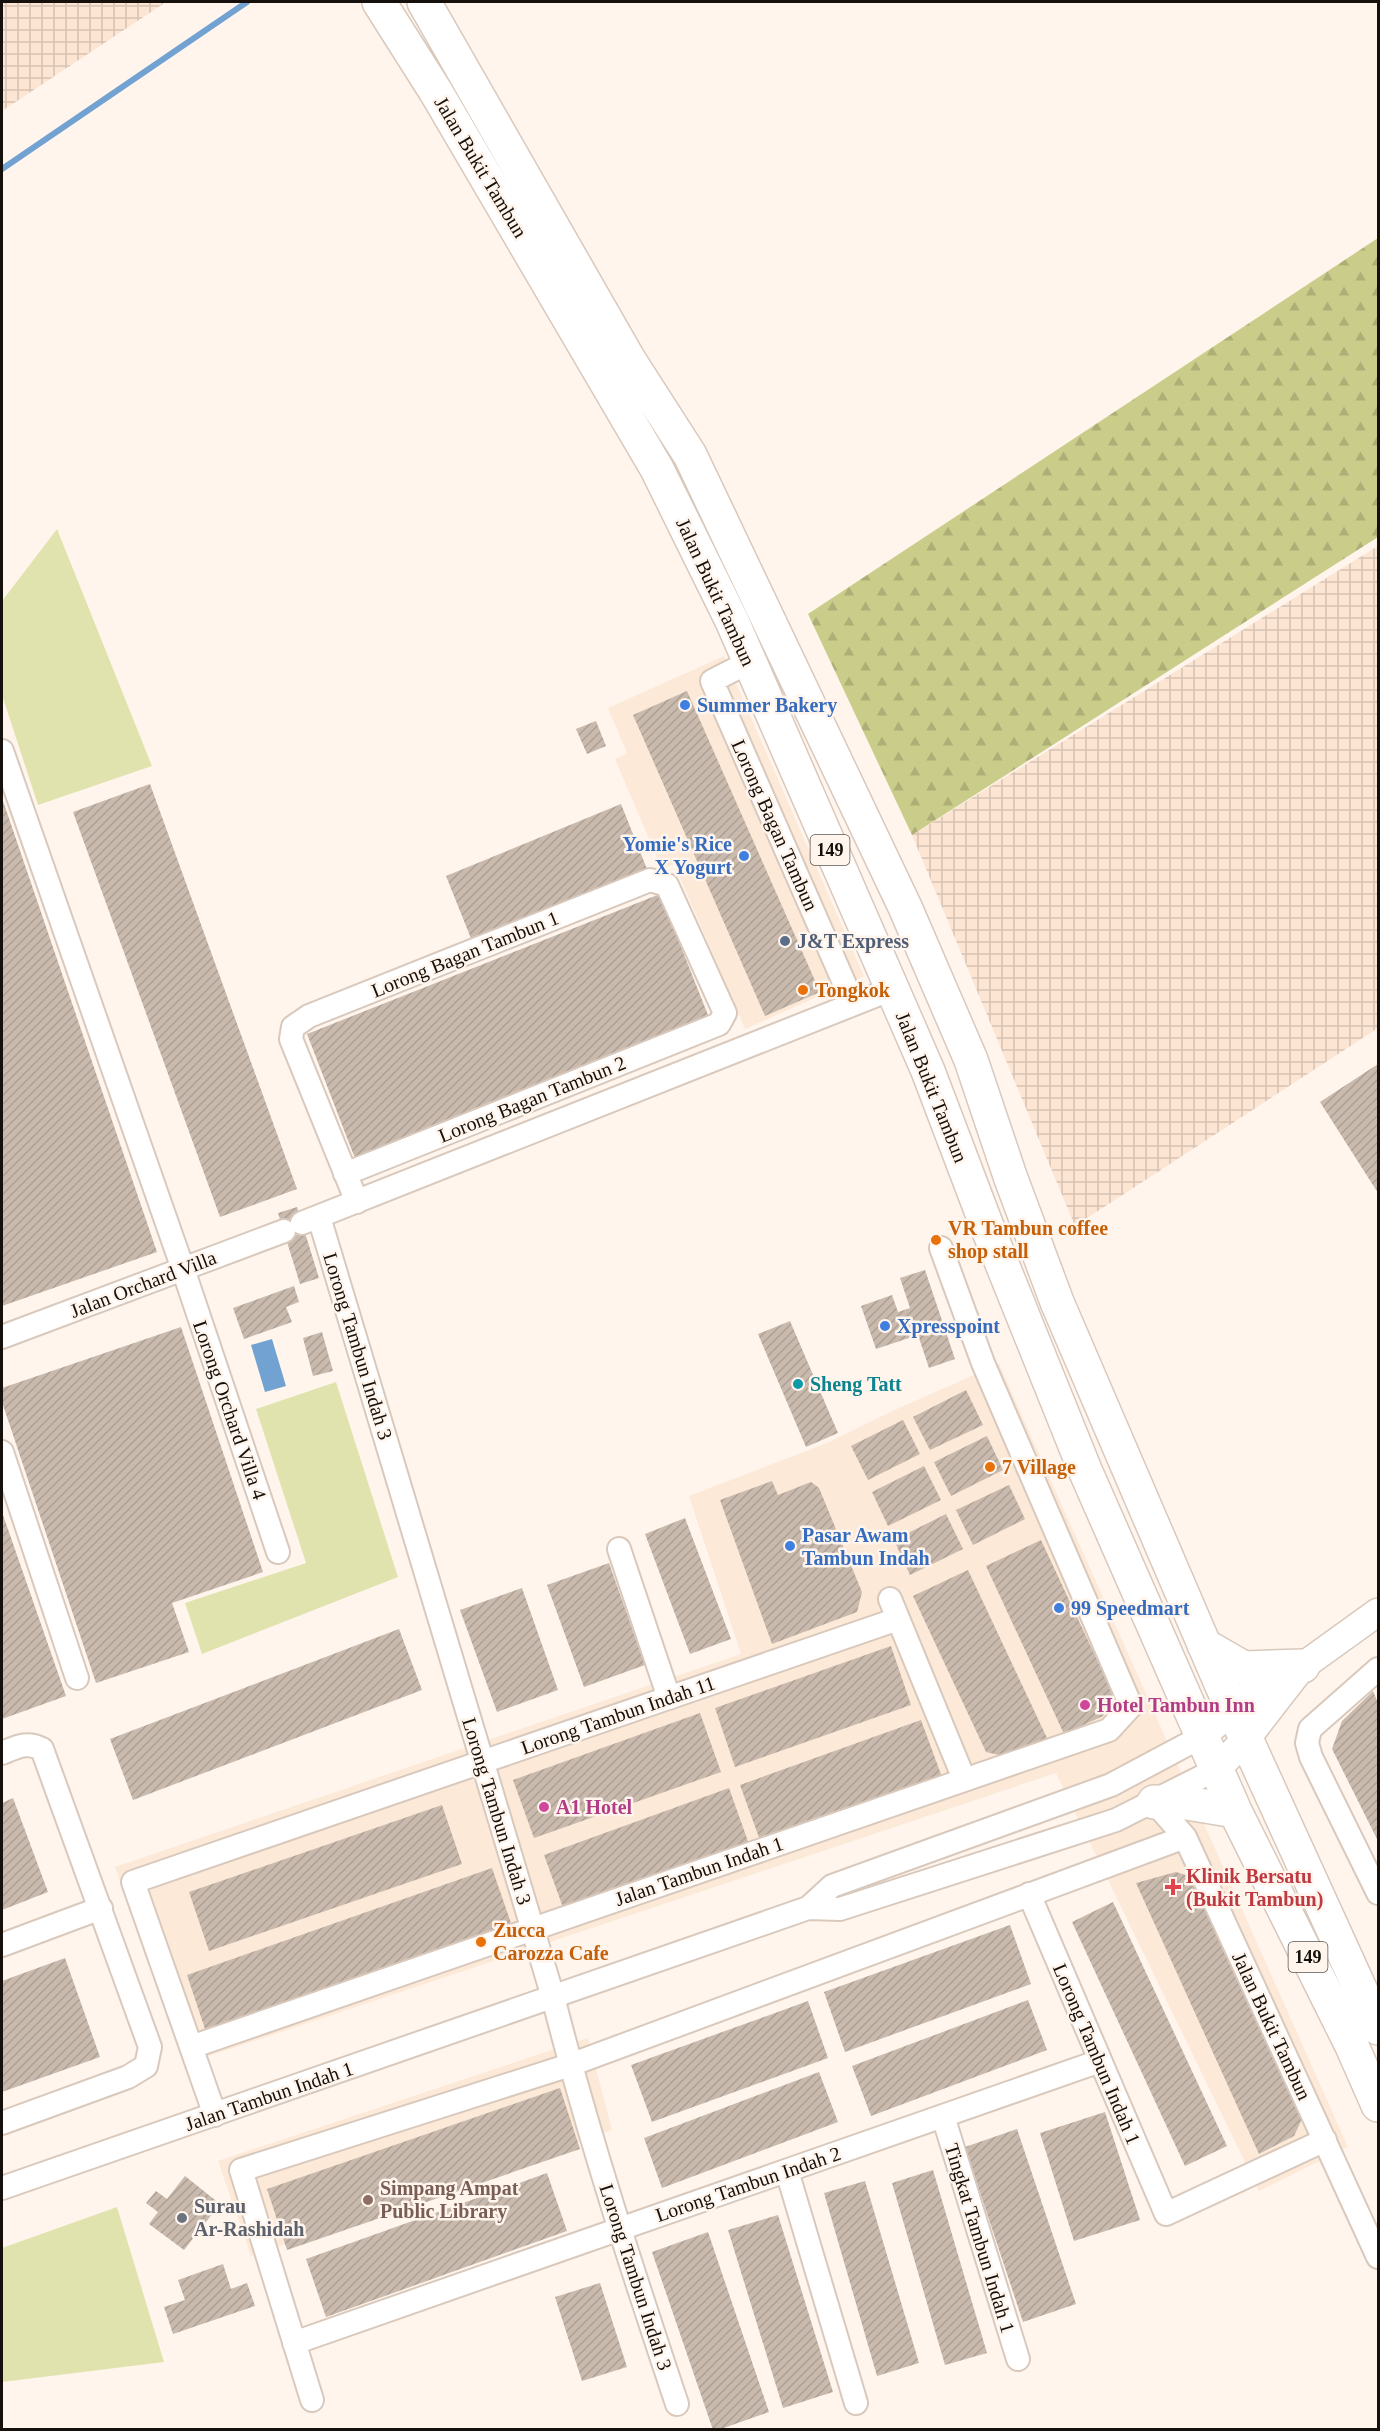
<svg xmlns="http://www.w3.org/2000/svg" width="1380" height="2431" viewBox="0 0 1380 2431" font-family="Georgia,serif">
	<defs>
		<pattern id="industrial-grid" width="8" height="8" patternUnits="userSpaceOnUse" patternTransform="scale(1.5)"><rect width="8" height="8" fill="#fce5d3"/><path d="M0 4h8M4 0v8" fill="none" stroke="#d7c3b4"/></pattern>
		<pattern id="forest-firs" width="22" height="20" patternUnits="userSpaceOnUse" patternTransform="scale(1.5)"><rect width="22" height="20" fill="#cacd8a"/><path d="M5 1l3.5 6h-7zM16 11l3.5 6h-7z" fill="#adaf76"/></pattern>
		<pattern id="building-hatch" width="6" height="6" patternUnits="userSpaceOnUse" patternTransform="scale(1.5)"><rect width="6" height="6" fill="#c9baad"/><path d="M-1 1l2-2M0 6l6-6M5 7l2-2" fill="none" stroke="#ac9f94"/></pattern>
	</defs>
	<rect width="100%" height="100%" fill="#fff5ed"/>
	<path fill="#fce9d8" d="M 724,656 L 864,976 L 745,1029 L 674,864 L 662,869 L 615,759 L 627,753 L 608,708 Z
		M 999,1364 L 1348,2147 L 1259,2191 L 1056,1773 L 185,2064 L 115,1867 L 741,1654 L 689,1496 L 827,1443 L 890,1412 Z
		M 588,2038 L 612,2130 L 251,2256 L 218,2161 Z"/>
	<path fill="url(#industrial-grid)" d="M 2,2 L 166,2 L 2,111 Z
		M 1378,546 L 1378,1028 L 1075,1226 L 912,835 Z"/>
	<path fill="#e1e3af" d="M 57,529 L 152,766 L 38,805 L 2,695 L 2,601 Z
		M 336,1382 L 398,1577 L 202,1654 L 185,1603 L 306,1563 L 256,1409 Z
		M 117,2207 L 164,2362 L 2,2382 L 2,2248 Z"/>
	<path fill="url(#forest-firs)" d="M 1378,238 L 1378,537 L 912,835 L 808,614 Z"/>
	<path fill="#72a2d2" d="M 272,1339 L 286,1386 L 265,1392 L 251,1345 Z"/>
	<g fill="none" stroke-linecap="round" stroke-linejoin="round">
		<path stroke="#72a2d2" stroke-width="6" d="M 2,169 L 247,2"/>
	</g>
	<path fill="url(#building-hatch)" d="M 687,691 L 820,992 L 765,1016 L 633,715 Z
		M 596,721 L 606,746 L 587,754 L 576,729 Z
		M 150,784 L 297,1189 L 220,1217 L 73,812 Z
		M 2,798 L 157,1252 L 2,1306 Z
		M 621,804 L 647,869 L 472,941 L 446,876 Z
		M 660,894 L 710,1020 L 356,1161 L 307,1034 Z
		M 1378,1064 L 1378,1193 L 1320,1102 Z
		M 297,1207 L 319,1278 L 300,1284 L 278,1213 Z
		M 925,1270 L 955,1359 L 929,1368 L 918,1335 L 876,1349 L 861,1306 L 892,1295 L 898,1312 L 910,1308 L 900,1278 Z
		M 294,1286 L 299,1302 L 286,1307 L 292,1322 L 244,1339 L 233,1308 Z
		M 790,1321 L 838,1433 L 806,1447 L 758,1334 Z
		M 181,1327 L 263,1572 L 172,1603 L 189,1652 L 96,1683 L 2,1402 L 2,1388 Z
		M 322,1332 L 333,1371 L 313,1376 L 303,1338 Z
		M 966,1390 L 983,1425 L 930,1450 L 913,1417 Z
		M 903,1420 L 920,1454 L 868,1480 L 851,1446 Z
		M 987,1436 L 1003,1470 L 951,1496 L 934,1462 Z
		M 924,1466 L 941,1500 L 888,1526 L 872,1492 Z
		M 772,1481 L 778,1495 L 811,1482 L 819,1488 L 862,1592 L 857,1612 L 772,1644 L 720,1500 Z
		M 1009,1485 L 1025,1519 L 973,1545 L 956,1510 Z
		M 2,1512 L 66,1696 L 2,1719 Z
		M 946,1514 L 963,1549 L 910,1575 L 894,1540 Z
		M 685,1518 L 731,1639 L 690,1654 L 645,1534 Z
		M 1041,1540 L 1114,1696 L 1103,1716 L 1064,1734 L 986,1566 Z
		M 609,1563 L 645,1665 L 584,1687 L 547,1585 Z
		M 968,1570 L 1047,1738 L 1008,1757 L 986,1752 L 913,1596 Z
		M 522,1588 L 558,1690 L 497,1712 L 460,1610 Z
		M 399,1629 L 422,1690 L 133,1800 L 110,1739 Z
		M 891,1646 L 911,1705 L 735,1767 L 715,1708 Z
		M 1373,1691 L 1378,1703 L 1378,1841 L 1332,1749 L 1342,1721 Z
		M 700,1713 L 721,1772 L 534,1838 L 513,1780 Z
		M 921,1720 L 942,1777 L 761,1843 L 740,1785 Z
		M 729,1788 L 750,1847 L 565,1913 L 544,1855 Z
		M 13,1798 L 48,1892 L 2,1910 L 2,1803 Z
		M 442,1805 L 462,1864 L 209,1951 L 189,1892 Z
		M 492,1868 L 514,1932 L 208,2038 L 187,1975 Z
		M 1176,1872 L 1195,1878 L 1302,2119 L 1294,2136 L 1259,2154 L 1136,1883 Z
		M 1113,1902 L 1227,2146 L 1185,2166 L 1072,1922 Z
		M 1010,1925 L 1031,1984 L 845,2052 L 824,1992 Z
		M 65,1958 L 100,2057 L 2,2092 L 2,1981 Z
		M 1028,2000 L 1047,2050 L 871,2116 L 852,2066 Z
		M 808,2001 L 828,2058 L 652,2122 L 631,2065 Z
		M 819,2072 L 838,2122 L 662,2188 L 644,2138 Z
		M 560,2088 L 580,2149 L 287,2250 L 267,2189 Z
		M 1105,2112 L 1140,2220 L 1074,2241 L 1040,2133 Z
		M 1017,2129 L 1076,2304 L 1023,2322 L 965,2147 Z
		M 933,2170 L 987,2353 L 945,2365 L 892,2183 Z
		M 547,2173 L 567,2231 L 326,2317 L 306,2259 Z
		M 185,2176 L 220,2204 L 184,2250 L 149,2224 L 158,2212 L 146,2203 L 156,2191 L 167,2199 Z
		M 865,2181 L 919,2363 L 877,2376 L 824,2193 Z
		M 778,2215 L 833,2392 L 783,2408 L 728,2230 Z
		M 708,2232 L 769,2412 L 718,2430 L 713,2430 L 652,2252 Z
		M 223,2264 L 231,2289 L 247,2283 L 255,2306 L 173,2334 L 164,2307 L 185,2300 L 178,2280 Z
		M 600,2283 L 627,2367 L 582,2381 L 555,2297 Z"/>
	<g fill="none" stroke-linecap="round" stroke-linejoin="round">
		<defs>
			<path id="minor" d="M 749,662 L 712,681 L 853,1003
				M 2,751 L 183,1269 L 278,1552
				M 345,1174 L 719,1024 L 725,1013 L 667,885 L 650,880 L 309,1016 L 293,1027 L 291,1039 L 357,1202
				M 319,1217 L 553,1997 C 588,2135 632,2269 677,2404
				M 302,1223 L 892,989
				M 2,1337 L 284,1231
				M 2,1452 L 77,1678
				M 619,1549 L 669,1698
				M 890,1599 L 964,1779
				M 1378,1669 L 1310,1729 L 1307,1743 L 1311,1757 L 1378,1893
				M 2,1753 C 17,1747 27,1741 42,1749 L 150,2047 L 146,2066 L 128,2077 L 2,2123
				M 1154,1802 L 1185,1837 L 1378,2257
				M 1029,1894 L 1166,2214 L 1325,2140
				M 808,1908 L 832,1886 L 1111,1785 L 1201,1737
				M 2,1945 L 101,1908
				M 191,2047 L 1109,1730 L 1131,1706 L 983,1363 L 941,1248
				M 215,2115 L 133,1882 L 898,1619
				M 943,2116 L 1018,2359
				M 787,2171 L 856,2403
				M 2,2188 L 808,1908 L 840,1909 L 1116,1820 L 1217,1769
				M 294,2343 L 1100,2061
				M 312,2400 L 241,2170 L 570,2065 L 1185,1837"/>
			<path id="tertiary" d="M 1201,1737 L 1234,1709 L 1256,1687 L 1303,1666 L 1378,1612
				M 1217,1769 L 1247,1738 L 1302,1667"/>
			<path id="primary" d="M 379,2 L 436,92 L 657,469 L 732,621 L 928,1071 L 988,1229 L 1085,1470 L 1235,1811 L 1352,2046 L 1378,2105
				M 424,2 L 629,360 L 690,455 L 905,907 L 971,1060 L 1010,1176 L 1057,1302 L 1222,1686 L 1378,2028
				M 1204,1645 L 1244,1668 L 1303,1666
				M 1154,1802 L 1187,1803 L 1235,1811"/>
		</defs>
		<use href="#minor" stroke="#d9c9bc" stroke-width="26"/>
		<use href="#tertiary" stroke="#d9c9bc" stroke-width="30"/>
		<use href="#primary" stroke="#d9c9bc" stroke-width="36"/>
		<use href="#minor" stroke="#fff" stroke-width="22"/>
		<use href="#tertiary" stroke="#fff" stroke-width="27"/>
		<use href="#primary" stroke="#fff" stroke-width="33"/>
	</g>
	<g fill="#3f7fe0" stroke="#fff5ed" stroke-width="2">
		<circle cx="685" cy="705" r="6"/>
		<circle cx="744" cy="856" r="6"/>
		<circle cx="885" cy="1326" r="6"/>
		<circle cx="790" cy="1546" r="6"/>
		<circle cx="1059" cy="1608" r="6"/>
	</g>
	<circle fill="#5c6f8a" stroke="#fff5ed" stroke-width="2" cx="785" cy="941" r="6"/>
	<g fill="#e8710a" stroke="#fff5ed" stroke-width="2">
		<circle cx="803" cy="990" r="6"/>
		<circle cx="936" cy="1240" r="6"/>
		<circle cx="990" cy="1467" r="6"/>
		<circle cx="481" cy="1942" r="6"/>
	</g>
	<circle fill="#0f9aa8" stroke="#fff5ed" stroke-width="2" cx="798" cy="1384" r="6"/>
	<g fill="#d1479c" stroke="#fff5ed" stroke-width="2">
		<circle cx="1085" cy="1705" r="6"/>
		<circle cx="544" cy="1807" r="6"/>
	</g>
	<path fill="#e0444e" stroke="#fff5ed" stroke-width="2" d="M1170 1878h6v6h6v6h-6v6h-6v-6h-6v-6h6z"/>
	<circle fill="#8d6e63" stroke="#fff5ed" stroke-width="2" cx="368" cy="2200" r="6"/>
	<circle fill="#6b7280" stroke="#fff5ed" stroke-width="2" cx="182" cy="2218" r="6"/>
	<g text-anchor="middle" stroke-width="5" stroke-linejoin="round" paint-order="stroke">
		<g fill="#fff5ed" stroke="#5b554f" stroke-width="1.5">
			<rect x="810.5" y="835" width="39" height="30" rx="4.5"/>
			<rect x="1288.5" y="1942" width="39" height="30" rx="4.5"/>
		</g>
		<g font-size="18" font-weight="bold" fill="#15100b">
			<text x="830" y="856">149</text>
			<text x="1308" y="1963">149</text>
		</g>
		<g font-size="20" fill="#15100b" stroke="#fff5ed">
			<text transform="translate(481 167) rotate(59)" y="7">Jalan Bukit Tambun</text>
			<text transform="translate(716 592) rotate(65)" y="7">Jalan Bukit Tambun</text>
			<text transform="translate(775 825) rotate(66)" y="7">Lorong Bagan Tambun</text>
			<text transform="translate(465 954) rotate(-22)" y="7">Lorong Bagan Tambun 1</text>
			<text transform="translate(932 1087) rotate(68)" y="7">Jalan Bukit Tambun</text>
			<text transform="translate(532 1099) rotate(-22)" y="7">Lorong Bagan Tambun 2</text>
			<text transform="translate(143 1284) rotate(-21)" y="7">Jalan Orchard Villa</text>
			<text transform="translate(358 1346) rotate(73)" y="7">Lorong Tambun Indah 3</text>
			<text transform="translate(230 1410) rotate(71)" y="7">Lorong Orchard Villa 4</text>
			<text transform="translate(618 1715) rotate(-19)" y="7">Lorong Tambun Indah 11</text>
			<text transform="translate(497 1811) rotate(73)" y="7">Lorong Tambun Indah 3</text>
			<text transform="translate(699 1871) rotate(-19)" y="7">Jalan Tambun Indah 1</text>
			<text transform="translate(1272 2026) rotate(65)" y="7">Jalan Bukit Tambun</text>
			<text transform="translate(1097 2054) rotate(67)" y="7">Lorong Tambun Indah 1</text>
			<text transform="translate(269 2096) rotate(-19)" y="7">Jalan Tambun Indah 1</text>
			<text transform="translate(748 2184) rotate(-19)" y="7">Lorong Tambun Indah 2</text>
			<text transform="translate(980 2238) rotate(73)" y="7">Tingkat Tambun Indah 1</text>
			<text transform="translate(636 2277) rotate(72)" y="7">Lorong Tambun Indah 3</text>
		</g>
		<g font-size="20" font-weight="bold" fill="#366cbe" stroke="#fff5ed" text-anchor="start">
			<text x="697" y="712">Summer Bakery</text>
			<text x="732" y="851" text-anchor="end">Yomie's Rice<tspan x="732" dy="23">X Yogurt</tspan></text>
			<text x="897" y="1333">Xpresspoint</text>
			<text x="802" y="1542">Pasar Awam<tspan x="802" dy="23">Tambun Indah</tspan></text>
			<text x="1071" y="1615">99 Speedmart</text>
		</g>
		<g font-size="20" font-weight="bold" fill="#4e5e75" stroke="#fff5ed" text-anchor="start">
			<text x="797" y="948">J&amp;T Express</text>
		</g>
		<g font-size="20" font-weight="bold" fill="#c56008" stroke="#fff5ed" text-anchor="start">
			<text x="815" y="997">Tongkok</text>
			<text x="948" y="1235">VR Tambun coffee<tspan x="948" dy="23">shop stall</tspan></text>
			<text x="1002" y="1474">7 Village</text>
			<text x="493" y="1937">Zucca<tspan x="493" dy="23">Carozza Cafe</tspan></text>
		</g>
		<g font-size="20" font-weight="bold" fill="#0d838f" stroke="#fff5ed" text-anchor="start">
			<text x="810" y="1391">Sheng Tatt</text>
		</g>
		<g font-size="20" font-weight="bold" fill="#b23c85" stroke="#fff5ed" text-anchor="start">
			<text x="1097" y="1712">Hotel Tambun Inn</text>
			<text x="556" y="1814">A1 Hotel</text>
		</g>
		<g font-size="20" font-weight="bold" fill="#be3a42" stroke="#fff5ed" text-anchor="start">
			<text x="1186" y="1883">Klinik Bersatu<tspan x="1186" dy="23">(Bukit Tambun)</tspan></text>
		</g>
		<g font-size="20" font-weight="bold" fill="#785e54" stroke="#fff5ed" text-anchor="start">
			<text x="380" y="2195">Simpang Ampat<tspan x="380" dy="23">Public Library</tspan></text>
		</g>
		<g font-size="20" font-weight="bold" fill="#5b616d" stroke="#fff5ed" text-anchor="start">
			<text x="194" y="2213">Surau<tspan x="194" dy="23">Ar-Rashidah</tspan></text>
		</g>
	</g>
	<rect width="1380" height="2431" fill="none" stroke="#15100b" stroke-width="6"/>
</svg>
